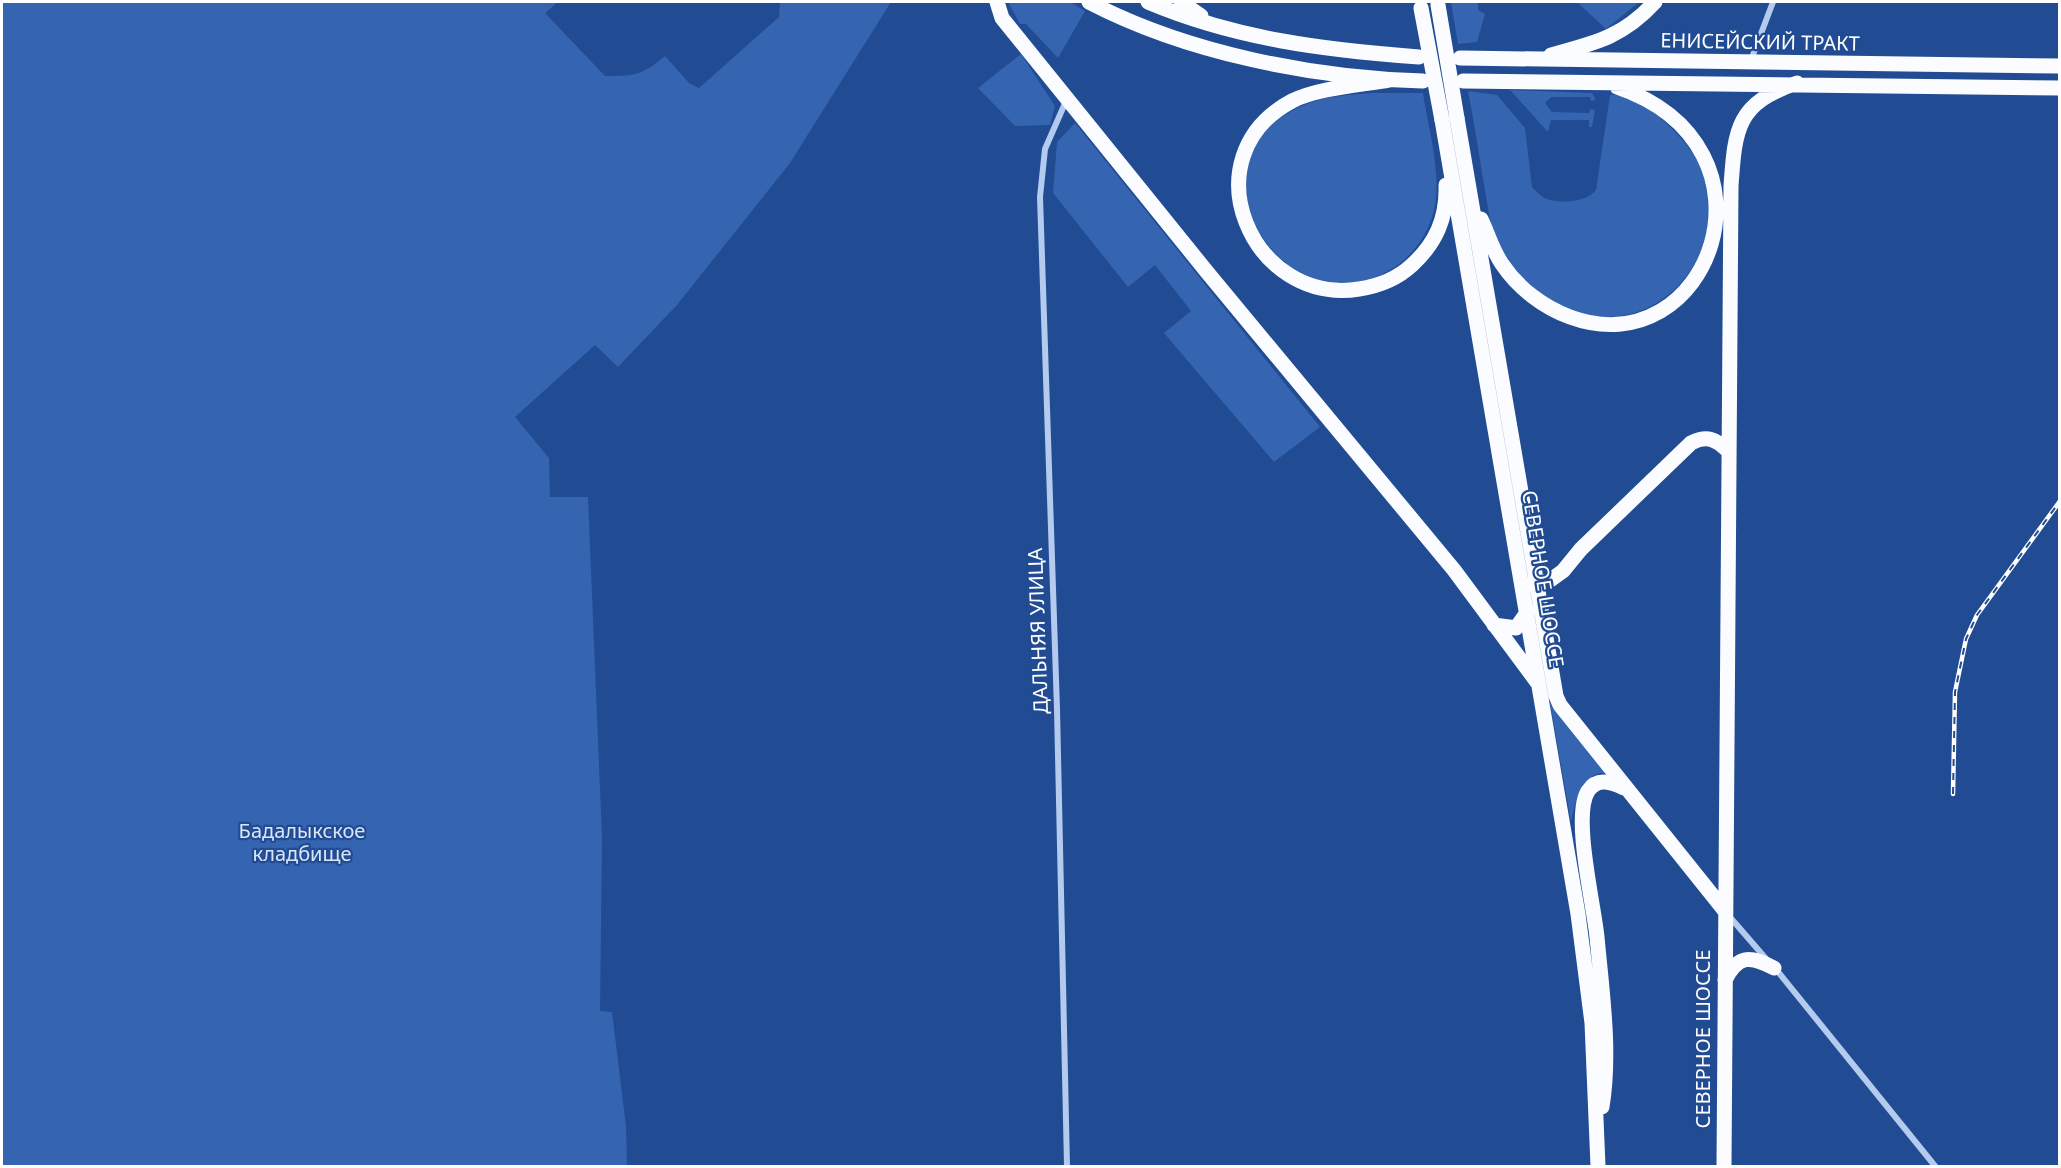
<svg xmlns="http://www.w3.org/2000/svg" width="2061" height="1168" viewBox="0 0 2061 1168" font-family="'Noto Sans',sans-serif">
	<rect width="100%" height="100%" fill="#214b93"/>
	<path fill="#3564b1" d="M 2,2 L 558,2 L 545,13 L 605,76 C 636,76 642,75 665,56 L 689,83 L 699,88 L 779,17 L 780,2 L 891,2 L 790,163 L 677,305 L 618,367 L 595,345 L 515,417 L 549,458 L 550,497 L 588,497 L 602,838 L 600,1011 L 612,1012 L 626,1126 L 627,1166 L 2,1166 Z
		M 1008,2 L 1070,2 L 1085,11 L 1058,58 L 1026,24 L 1020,24 Z
		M 1451,2 L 1478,2 L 1478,10 L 1485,14 L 1477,42 L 1458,44 Z
		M 1577,2 L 1639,2 L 1606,29 Z
		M 1021,54 L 1055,106 L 1050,125 L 1015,126 L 978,88 Z
		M 1510,90 L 1592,93 L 1596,100 L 1591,101 L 1590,97 L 1551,97 L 1545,103 L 1552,112 L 1589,113 L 1590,109 L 1595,110 L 1592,127 L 1589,127 L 1589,120 L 1551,120 L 1548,132 Z
		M 1468,91 L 1497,95 L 1525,128 L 1532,187 C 1536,191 1541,197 1547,199 C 1561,204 1587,202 1596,190 L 1610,95 C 1633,93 1655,112 1671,128 C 1689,145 1706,168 1709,194 C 1715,251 1678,308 1620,316 C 1610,317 1598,319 1588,317 C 1580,315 1571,310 1563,307 C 1537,298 1509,273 1498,247 C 1490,227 1488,206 1484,185 C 1479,154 1474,122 1468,91 Z
		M 1371,93 L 1423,93 C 1428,128 1441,169 1435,205 C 1431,231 1413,257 1390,270 C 1280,332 1178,158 1304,105 C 1324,96 1349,95 1371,93 Z
		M 1075,123 L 1320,427 L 1274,462 L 1164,333 L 1191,311 L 1155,265 L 1128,287 L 1053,193 L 1057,142 Z
		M 1550,703 L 1606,773 C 1582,771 1575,804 1571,822 Z"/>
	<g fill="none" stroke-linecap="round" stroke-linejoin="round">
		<path stroke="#b4caee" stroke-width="6" d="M 1751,60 L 1773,2
			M 1066,101 L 1045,149 L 1040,197 L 1057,709 L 1067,1166
			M 1729,916 L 1768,961
			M 1775,968 L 1935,1166"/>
		<path stroke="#fafcff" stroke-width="15" d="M 997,2 L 1002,18 L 1207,272 L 1454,570 L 1537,682
			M 1089,2 C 1187,53 1313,78 1423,81
			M 1148,2 C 1236,39 1324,50 1419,57
			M 1181,2 L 1201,16
			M 1551,55 C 1595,43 1623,37 1655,2
			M 1460,58 L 2060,66
			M 1389,80 C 1361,85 1317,88 1292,101 C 1187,157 1252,306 1359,289 C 1379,286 1397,279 1412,265 C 1436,243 1447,218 1446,185
			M 1463,81 L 2060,88
			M 1457,118 L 1556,696 L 1560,705 L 1725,911
			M 1442,120 L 1578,914 L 1592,1023 L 1598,1166
			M 1481,219 C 1488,234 1493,251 1502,264 C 1518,288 1543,307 1570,317 C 1709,368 1792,147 1617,87
			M 1530,584 L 1549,581 L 1563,571 L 1581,549 L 1691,443 C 1707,435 1716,439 1728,451
			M 1494,625 L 1516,628 L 1528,611
			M 1725,980 C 1738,955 1750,955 1774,968
			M 1602,1107 C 1611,1052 1602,992 1597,937 C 1594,905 1572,816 1588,791 C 1597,777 1612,782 1624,788
			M 1724,1166 L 1731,186 C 1735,128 1737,103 1797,83"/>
		<defs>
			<path id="rail" d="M 1953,794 L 1955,692 L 1966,639 L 1977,615 L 2060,501"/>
		</defs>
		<use href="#rail" stroke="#fff" stroke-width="4.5"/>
		<use href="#rail" stroke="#214b93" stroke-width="2" stroke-dasharray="7" stroke-linecap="butt"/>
		<path stroke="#fafcff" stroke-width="15" d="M 1438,5 L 1457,118
			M 1421,8 L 1442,120"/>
	</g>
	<g text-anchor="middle" stroke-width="4.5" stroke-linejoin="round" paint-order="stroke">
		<g font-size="20" fill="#fff" stroke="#214b93">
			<text transform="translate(1760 42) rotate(1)" y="7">ЕНИСЕЙСКИЙ ТРАКТ</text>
			<text transform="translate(1543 579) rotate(81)" y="7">СЕВЕРНОЕ ШОССЕ</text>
			<text transform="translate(1038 631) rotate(-92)" y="7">ДАЛЬНЯЯ УЛИЦА</text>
			<text transform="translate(1703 1039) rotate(-90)" y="7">СЕВЕРНОЕ ШОССЕ</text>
		</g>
		<g font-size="20" fill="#d9e6fa" stroke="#214b93">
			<text x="302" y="838">Бадалыкское<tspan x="302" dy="23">кладбище</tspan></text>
		</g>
	</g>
	<rect width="2061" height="1168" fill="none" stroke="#ffffff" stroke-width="6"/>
</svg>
